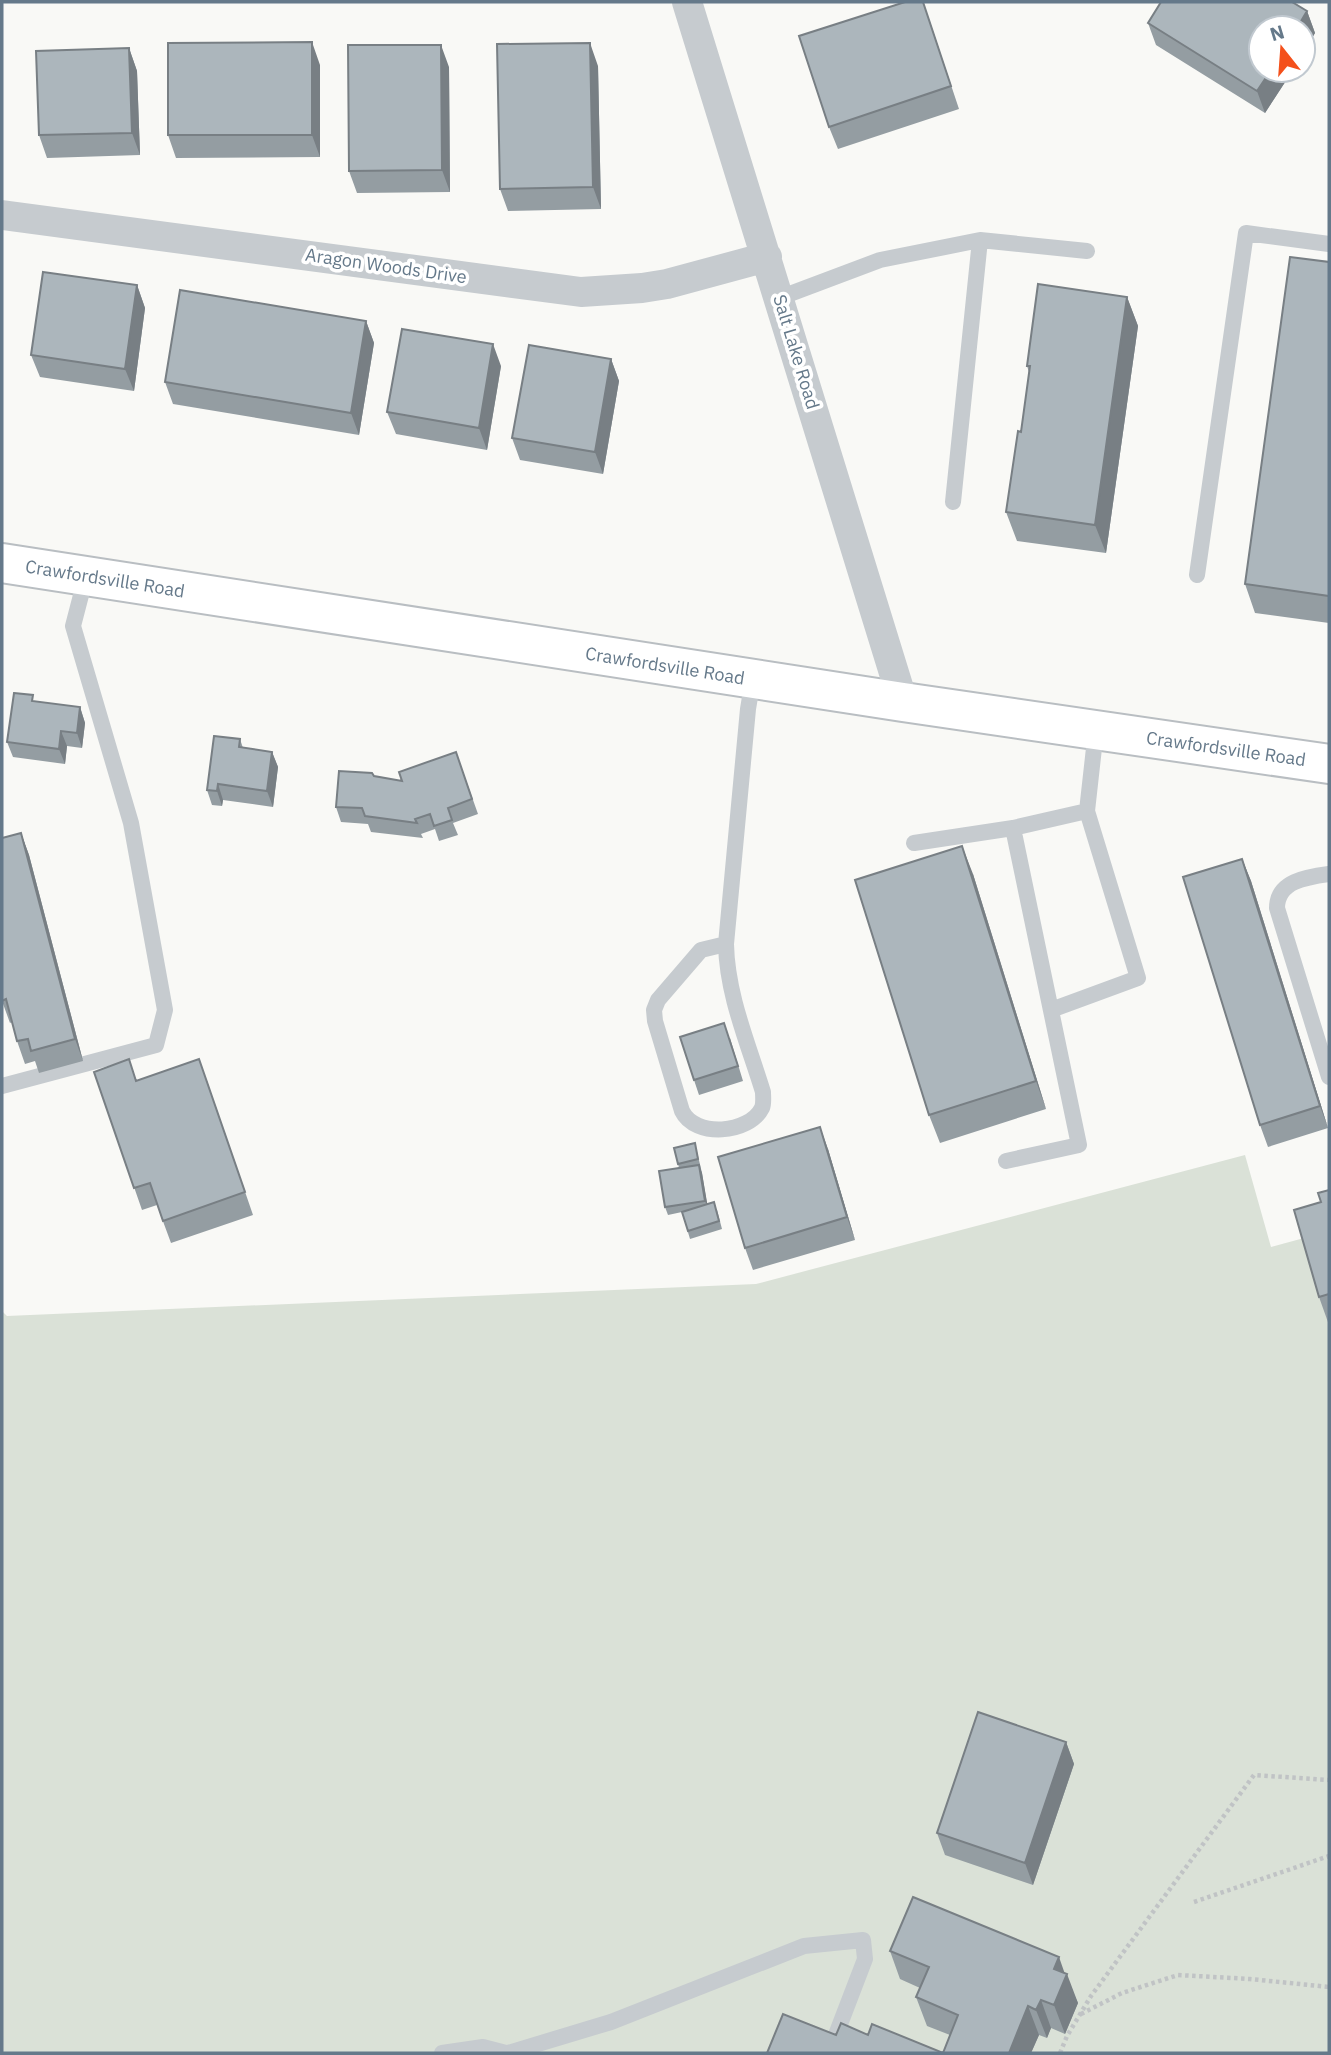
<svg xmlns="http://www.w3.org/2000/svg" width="1331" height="2055" viewBox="0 0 1331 2055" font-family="'IBM Plex Sans',sans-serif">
	<rect width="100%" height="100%" fill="#f9f9f6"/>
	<path fill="#dae1d7" d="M 1245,1155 L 1271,1247 L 1304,1238 L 1329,1325 L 1329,2053 L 2,2053 L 2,1311 L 7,1316 L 756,1284 Z"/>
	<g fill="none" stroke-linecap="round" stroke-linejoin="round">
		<defs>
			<path id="primary" d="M 2,563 L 903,702 L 1329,764"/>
		</defs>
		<use href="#primary" stroke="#b9bec2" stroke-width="42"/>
		<path stroke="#c0c3c5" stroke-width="4.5" stroke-dasharray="3.5 3.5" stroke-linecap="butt" d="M 1194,1902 L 1329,1856
			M 1081,2014 L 1122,1993 L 1178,1975 L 1250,1979 L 1329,1987
			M 1060,2053 L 1067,2036 L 1091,1996 L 1254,1775 L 1329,1780"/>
		<path stroke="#c6cbcf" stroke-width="16" d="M 779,298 L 880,260 L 980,240 L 1087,251
			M 953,502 L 980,240
			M 1197,575 L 1246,233 L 1329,244
			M 914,843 L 1013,828
			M 1329,874 C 1307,877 1277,881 1277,908 L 1329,1077
			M 726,944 L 701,950 L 658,1000 L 654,1010 L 655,1021 L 682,1111 C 695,1138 749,1134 762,1108 C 764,1103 763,1097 763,1092 C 748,1043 727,995 726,944 L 748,709 L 753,679
			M 1051,1010 L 1138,978 L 1087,811 L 1096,730
			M 2,1086 L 156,1045 L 165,1010 L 131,823 L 73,626 L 86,576
			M 1006,1161 L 1079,1145 L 1013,828 L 1087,811
			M 442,2053 L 483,2047 L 506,2053
			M 508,2053 L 611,2022 L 804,1946 L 863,1940 L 865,1959 L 829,2053"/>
		<path stroke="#c6cbcf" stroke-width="30" d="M 687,2 L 903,702
			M 2,215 L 581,292 L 642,288 L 667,284 L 767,257"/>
		<use href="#primary" stroke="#fff" stroke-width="38"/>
	</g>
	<path fill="#949da2" d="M 1307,11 L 1315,33 L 1303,53 L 1303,28 L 1261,70 L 1293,70 L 1265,113 L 1156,45 L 1148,23 Z
		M 929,19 L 959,109 L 838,149 L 829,127 Z
		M 129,48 L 137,71 L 140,155 L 47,158 L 39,135 Z
		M 320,65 L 320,157 L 176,158 L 168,135 Z
		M 598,66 L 601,209 L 508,211 L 500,189 Z
		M 449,67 L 450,192 L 357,193 L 349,171 Z
		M 1329,262 L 1329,623 L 1255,613 L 1245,584 Z
		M 137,285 L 145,308 L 134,391 L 40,377 L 31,355 Z
		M 1127,297 L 1138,326 L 1106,553 L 1017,541 L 1006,512 L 1021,432 L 1029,372 L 1027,366 Z
		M 366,321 L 374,343 L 359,435 L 173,404 L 165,382 Z
		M 611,359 L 619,381 L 603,474 L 520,460 L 512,438 Z
		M 501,366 L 487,450 L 396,434 L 387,412 Z
		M 36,702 L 80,707 L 85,723 L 82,748 L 67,746 L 65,764 L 13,757 L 7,742 Z
		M 240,739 L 243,748 L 272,752 L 278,767 L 273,807 L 223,800 L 222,806 L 212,805 L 207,790 Z
		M 456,752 L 478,814 L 453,823 L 458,835 L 439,841 L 435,829 L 421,834 L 423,838 L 371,832 L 368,824 L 341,822 L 336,807 L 374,776 L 402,781 Z
		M 21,833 L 29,855 L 83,1061 L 39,1073 L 35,1061 L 25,1064 L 17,1041 L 12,1022 L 10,1023 L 2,1001 Z
		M 1242,859 L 1251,881 L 1328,1128 L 1268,1147 L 1260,1125 Z
		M 973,874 L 1046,1109 L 940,1143 L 929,1115 Z
		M 730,1038 L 743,1081 L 699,1095 L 694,1080 Z
		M 94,1072 L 137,1080 L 207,1081 L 253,1215 L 171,1243 L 157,1205 L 142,1210 Z
		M 695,1143 L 702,1173 L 707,1204 L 717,1210 L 722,1229 L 690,1239 L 682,1212 L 668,1215 L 665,1207 L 679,1168 L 678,1164 Z
		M 828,1149 L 855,1240 L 753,1270 L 745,1248 Z
		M 1329,1190 L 1329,1325 L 1319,1297 L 1321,1202 Z
		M 1066,1742 L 1074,1764 L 1033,1885 L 945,1855 L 937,1833 Z
		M 890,1951 L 1064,1973 L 1078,2003 L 1065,2034 L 1051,2028 L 1047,2038 L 1039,2035 L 1031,2053 L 767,2053 L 836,2035 L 868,2035 L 943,2053 L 950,2035 L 927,2026 L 916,1997 L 920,1988 L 900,1979 Z"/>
	<path fill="#787f84" d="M 1307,11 L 1315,33 L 1303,53 L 1303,28 L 1297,28 Z
		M 312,42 L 320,65 L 320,157 L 312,135 Z
		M 590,43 L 598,66 L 601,209 L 593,187 Z
		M 441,45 L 449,67 L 450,192 L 442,170 Z
		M 129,48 L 137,71 L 140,155 L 132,133 Z
		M 1271,70 L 1293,70 L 1265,113 L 1257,91 Z
		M 137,285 L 145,308 L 134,391 L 125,369 Z
		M 1127,297 L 1138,326 L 1106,553 L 1095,525 Z
		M 366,321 L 374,343 L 359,435 L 351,413 Z
		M 493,344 L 501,366 L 487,450 L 479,428 Z
		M 611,359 L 619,381 L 603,474 L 595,452 Z
		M 80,707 L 85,723 L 82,748 L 77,733 Z
		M 61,731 L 67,746 L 65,764 L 59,749 Z
		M 272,752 L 278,767 L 273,807 L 267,791 Z
		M 218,784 L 223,800 L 222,806 L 217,791 Z
		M 21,833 L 29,855 L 83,1061 L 75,1039 Z
		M 962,846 L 973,874 L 1046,1109 L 1036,1081 Z
		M 1242,859 L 1251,881 L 1328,1128 L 1320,1106 Z
		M 820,1127 L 828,1149 L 855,1240 L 847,1217 Z
		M 699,1165 L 702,1173 L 708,1208 L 705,1201 Z
		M 1066,1742 L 1074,1764 L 1033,1885 L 1025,1863 Z
		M 1059,1957 L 1066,1977 L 1067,1974 L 1078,2003 L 1065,2034 L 1054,2005 L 1054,1969 Z
		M 1041,2000 L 1051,2028 L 1047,2038 L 1036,2010 Z
		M 1028,2006 L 1039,2035 L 1031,2053 L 1009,2053 Z"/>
	<path fill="#acb6bc" stroke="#787f84" stroke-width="2" d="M 905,2 L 923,2 L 951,86 L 829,127 L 799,36 Z
		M 1161,2 L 1292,2 L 1307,11 L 1297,28 L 1261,28 L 1261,70 L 1271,70 L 1257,91 L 1148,23 Z
		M 312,42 L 312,135 L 168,135 L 168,43 Z
		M 590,43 L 593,187 L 500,189 L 497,44 Z
		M 348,45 L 441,45 L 442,170 L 349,171 Z
		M 129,48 L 132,133 L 39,135 L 36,51 Z
		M 1290,257 L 1329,262 L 1329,596 L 1245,584 Z
		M 43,272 L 137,285 L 125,369 L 31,355 Z
		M 1038,284 L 1127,297 L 1095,525 L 1006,512 L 1018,431 L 1021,432 L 1030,366 L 1027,366 Z
		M 180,290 L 366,321 L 351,413 L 165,382 Z
		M 402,329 L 493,344 L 479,428 L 387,412 Z
		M 529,345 L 611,359 L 595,452 L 512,438 Z
		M 14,693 L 33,695 L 32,701 L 80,707 L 77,733 L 61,731 L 59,749 L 7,742 Z
		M 214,736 L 240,739 L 239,747 L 272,752 L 267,791 L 218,784 L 217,791 L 207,790 Z
		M 456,752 L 472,799 L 448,808 L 452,820 L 434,826 L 430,814 L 415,819 L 417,823 L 365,816 L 362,808 L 336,807 L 339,771 L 372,773 L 374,776 L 402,781 L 399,772 Z
		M 21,833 L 75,1039 L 31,1051 L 28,1039 L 17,1041 L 6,999 L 2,1001 L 2,838 Z
		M 962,846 L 1036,1081 L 929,1115 L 855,880 Z
		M 1242,859 L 1320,1106 L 1260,1125 L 1183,877 Z
		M 724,1023 L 738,1066 L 694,1080 L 680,1037 Z
		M 129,1059 L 136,1081 L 199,1059 L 245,1192 L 163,1221 L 150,1183 L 134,1188 L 94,1072 Z
		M 820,1127 L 847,1217 L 745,1248 L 718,1157 Z
		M 695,1143 L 698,1159 L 678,1164 L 674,1148 Z
		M 699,1165 L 705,1201 L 665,1207 L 659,1171 Z
		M 1329,1190 L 1329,1294 L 1319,1297 L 1294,1210 L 1321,1202 L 1318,1193 Z
		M 714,1202 L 719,1221 L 688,1231 L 682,1212 Z
		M 978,1712 L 1066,1742 L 1025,1863 L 937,1833 Z
		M 913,1897 L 1059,1957 L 1054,1969 L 1067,1974 L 1054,2005 L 1041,2000 L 1036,2010 L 1028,2006 L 1009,2053 L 767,2053 L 783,2014 L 836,2035 L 841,2023 L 868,2035 L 872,2024 L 943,2053 L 958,2015 L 916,1997 L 929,1967 L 890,1951 Z"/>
	<g text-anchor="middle" stroke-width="7" stroke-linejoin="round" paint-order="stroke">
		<g font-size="18" fill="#65798a" stroke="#fff">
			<text transform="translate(386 266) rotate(8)" y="6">Aragon Woods Drive</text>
			<text transform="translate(796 352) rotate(73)" y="6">Salt Lake Road</text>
			<text transform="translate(105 579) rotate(9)" y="6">Crawfordsville Road</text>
			<text transform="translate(665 666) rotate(9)" y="6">Crawfordsville Road</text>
			<text transform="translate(1226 749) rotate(8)" y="6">Crawfordsville Road</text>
		</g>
	</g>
	<rect width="1331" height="2055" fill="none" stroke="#65798a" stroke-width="7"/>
	<g transform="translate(1282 49) rotate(343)"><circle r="33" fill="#ffffff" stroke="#c1c9d0" stroke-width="2"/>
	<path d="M0-5L12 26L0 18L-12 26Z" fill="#f4501b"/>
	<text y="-10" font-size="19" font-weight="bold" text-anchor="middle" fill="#65798a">N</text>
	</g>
</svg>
